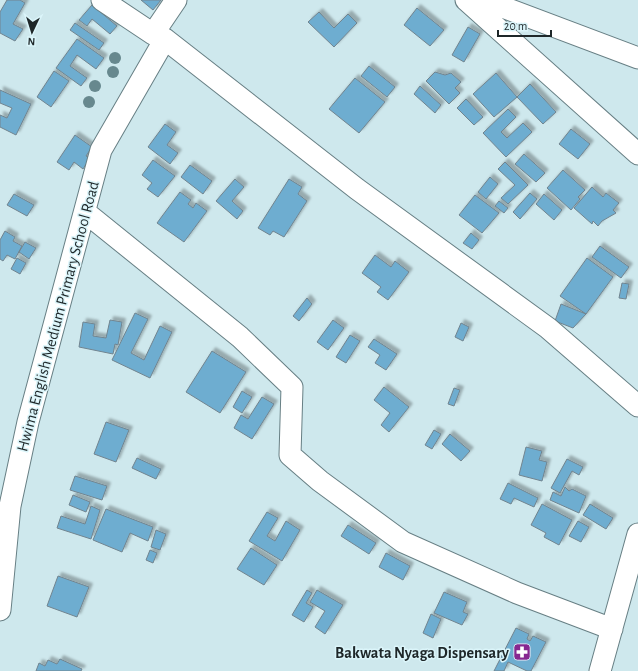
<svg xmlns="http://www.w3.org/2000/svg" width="638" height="671" viewBox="0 0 638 671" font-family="'Alegreya Sans',sans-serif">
	<defs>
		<filter id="shadow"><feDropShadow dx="3.5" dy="-3.5" stdDeviation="1" flood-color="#0004"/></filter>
	</defs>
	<rect width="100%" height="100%" fill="#cee8ed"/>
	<path fill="#6eadd0" stroke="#71848f" filter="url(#shadow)" d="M 7,0 L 20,0 L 25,3 L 13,24 L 23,29 L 15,41 L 0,33 L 0,12 Z
		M 141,0 L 161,0 L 153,10 Z
		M 92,5 L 117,26 L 110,34 L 92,19 L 87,26 L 79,20 Z
		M 417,8 L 444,30 L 430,46 L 404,25 Z
		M 319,12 L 334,28 L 348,14 L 357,23 L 334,47 L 308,22 Z
		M 75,23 L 104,43 L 99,50 L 70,30 Z
		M 468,27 L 480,34 L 464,62 L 452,55 Z
		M 77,39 L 104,58 L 96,69 L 77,55 L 70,66 L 87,78 L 81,86 L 56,68 Z
		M 369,66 L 395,87 L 387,97 L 361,76 Z
		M 54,71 L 69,81 L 51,107 L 37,97 Z
		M 435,72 L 445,75 L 451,73 L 461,82 L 455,88 L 460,93 L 449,104 L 426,81 Z
		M 496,73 L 517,97 L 494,117 L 473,94 Z
		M 355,78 L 385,102 L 359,133 L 329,109 Z
		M 530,84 L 556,112 L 543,124 L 517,97 Z
		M 420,86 L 441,105 L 435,113 L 414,94 Z
		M 0,90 L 31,104 L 16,135 L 0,127 L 0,115 L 7,118 L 12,108 L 0,103 Z
		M 466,99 L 483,117 L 474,125 L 457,108 Z
		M 508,109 L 516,117 L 501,132 L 507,138 L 523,123 L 532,132 L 506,157 L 483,133 Z
		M 165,124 L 176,132 L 167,145 L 178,153 L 170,164 L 148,147 Z
		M 571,129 L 590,144 L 578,159 L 559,144 Z
		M 75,135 L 92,147 L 86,156 L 90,158 L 83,169 L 74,162 L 69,170 L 57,162 Z
		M 524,154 L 545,173 L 536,182 L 515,164 Z
		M 153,160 L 175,176 L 158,197 L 147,189 L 152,183 L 142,175 Z
		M 505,162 L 528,185 L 508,204 L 501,198 L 515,185 L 498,169 Z
		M 190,165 L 212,181 L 203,194 L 181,177 Z
		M 563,170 L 585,190 L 578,197 L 580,199 L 571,210 L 547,188 Z
		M 490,177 L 498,184 L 486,199 L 478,192 Z
		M 235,179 L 244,187 L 232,201 L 243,211 L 237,219 L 216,201 Z
		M 289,179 L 302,187 L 298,194 L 307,201 L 284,237 L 273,231 L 270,235 L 258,228 Z
		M 592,187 L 603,197 L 606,193 L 619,203 L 613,210 L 616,213 L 602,221 L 598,226 L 593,221 L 592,224 L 574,208 Z
		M 180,192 L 191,200 L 188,204 L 193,208 L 196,203 L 207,211 L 184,242 L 157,223 Z
		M 530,193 L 537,199 L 520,219 L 513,212 Z
		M 14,194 L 34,205 L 27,216 L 7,205 Z
		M 544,194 L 562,210 L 554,220 L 536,204 Z
		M 475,195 L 499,213 L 482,233 L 459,215 Z
		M 499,201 L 508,208 L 504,213 L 495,206 Z
		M 5,231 L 15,237 L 13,241 L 22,246 L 15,259 L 7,255 L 3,261 L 0,259 L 0,240 Z
		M 471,233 L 479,240 L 472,249 L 463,243 Z
		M 25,242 L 36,248 L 29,259 L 19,252 Z
		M 600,246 L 629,267 L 621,278 L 592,257 Z
		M 375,255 L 391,267 L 395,261 L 409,272 L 388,300 L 377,292 L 381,287 L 362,273 Z
		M 17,258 L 26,263 L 20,274 L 11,269 Z
		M 587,258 L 613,277 L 586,314 L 560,296 Z
		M 622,283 L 629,284 L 626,299 L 619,298 Z
		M 307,298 L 312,304 L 299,321 L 293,316 Z
		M 561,304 L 586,314 L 573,328 L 555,321 Z
		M 135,313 L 148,319 L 131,353 L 144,360 L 160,326 L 172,332 L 150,378 L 112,360 Z
		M 110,320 L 122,322 L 118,345 L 115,344 L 113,354 L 79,347 L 83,322 L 95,324 L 93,336 L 106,338 Z
		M 333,320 L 344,328 L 328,350 L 317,342 Z
		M 461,323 L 469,327 L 463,341 L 455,337 Z
		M 350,335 L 360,341 L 346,363 L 336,357 Z
		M 374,339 L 397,354 L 386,370 L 375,363 L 380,355 L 368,347 Z
		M 212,351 L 246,372 L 220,413 L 186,392 Z
		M 384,387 L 409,407 L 389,432 L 381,425 L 390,413 L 374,400 Z
		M 454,388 L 460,390 L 454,406 L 448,404 Z
		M 242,391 L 252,397 L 242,413 L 233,407 Z
		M 262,397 L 274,404 L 252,439 L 234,428 L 241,415 L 248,419 Z
		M 106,422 L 129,430 L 116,462 L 94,454 Z
		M 434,430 L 441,434 L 432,449 L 425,445 Z
		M 450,434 L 470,451 L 461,461 L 442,444 Z
		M 526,447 L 542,451 L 539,460 L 547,462 L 542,481 L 519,475 Z
		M 137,458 L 161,469 L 156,479 L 132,468 Z
		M 567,459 L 583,467 L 579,475 L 572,471 L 560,493 L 551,488 Z
		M 75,476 L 107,486 L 102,500 L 70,490 Z
		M 508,483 L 538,498 L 534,507 L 514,498 L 511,504 L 500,499 Z
		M 565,487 L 569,491 L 572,489 L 586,496 L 579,513 L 550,500 L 553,492 L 561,496 Z
		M 73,495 L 90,502 L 86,512 L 69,505 Z
		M 542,504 L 572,520 L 559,545 L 544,537 L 546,533 L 531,525 Z
		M 590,504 L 613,518 L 606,529 L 583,515 Z
		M 91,506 L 100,510 L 91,539 L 57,528 L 61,516 L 85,524 Z
		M 106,509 L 153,527 L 148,541 L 130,533 L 122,552 L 93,540 Z
		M 267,512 L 278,518 L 267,536 L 275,541 L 286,521 L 300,530 L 282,561 L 249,541 Z
		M 578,521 L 589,527 L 581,542 L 569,536 Z
		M 348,525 L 376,543 L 369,554 L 341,536 Z
		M 156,530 L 166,534 L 160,550 L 151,547 Z
		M 251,548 L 277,565 L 264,585 L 237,569 Z
		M 150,550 L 157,553 L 153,563 L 146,560 Z
		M 386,553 L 410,566 L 403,580 L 379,567 Z
		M 58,576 L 89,587 L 77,617 L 47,606 Z
		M 307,590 L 312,593 L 306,603 L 313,607 L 304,622 L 292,615 Z
		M 317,590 L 343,605 L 325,634 L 315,627 L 325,611 L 310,602 Z
		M 444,592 L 467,602 L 463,612 L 468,614 L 462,625 L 434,613 Z
		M 431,614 L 441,619 L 433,638 L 423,633 Z
		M 516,628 L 529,634 L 527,639 L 530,641 L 533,636 L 546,642 L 531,671 L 527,671 L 508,662 L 504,671 L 494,671 Z
		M 60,659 L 82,669 L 81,671 L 36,671 L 39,663 L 45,666 L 48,660 L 57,664 Z"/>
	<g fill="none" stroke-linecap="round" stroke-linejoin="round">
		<defs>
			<path id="minor" d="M 102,0 L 153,34 L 165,39 L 357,189 L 548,328 L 638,406
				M 466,0 L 638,154
				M 484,0 L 638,58
				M 153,34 L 176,0
				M 85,212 L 240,337 L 292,387 L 290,455 L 320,481 L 403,542 L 517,593 L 612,629
				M 0,610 L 10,506 L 28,422 L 101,150 L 165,39
				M 600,671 L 638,534"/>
		</defs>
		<use href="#minor" stroke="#677f84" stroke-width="23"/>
		<use href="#minor" stroke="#fff" stroke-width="21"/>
	</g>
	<g fill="#67888e">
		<circle cx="115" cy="58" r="6"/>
		<circle cx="113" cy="72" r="6"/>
		<circle cx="95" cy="86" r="6"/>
		<circle cx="89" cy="102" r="6"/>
	</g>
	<defs>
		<symbol id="pharmacy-square" viewBox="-11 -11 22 22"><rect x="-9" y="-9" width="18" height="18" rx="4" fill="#872790" stroke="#dbf5fa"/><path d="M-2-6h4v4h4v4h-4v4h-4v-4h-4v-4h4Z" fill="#fff"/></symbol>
	</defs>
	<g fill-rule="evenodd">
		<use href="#pharmacy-square" x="512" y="642" width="20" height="20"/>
	</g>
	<g text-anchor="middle" stroke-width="3" stroke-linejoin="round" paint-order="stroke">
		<g font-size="16" fill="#1e2729" stroke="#dbf5fa">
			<text transform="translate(57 316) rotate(-75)" y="6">Hwima English Medium Primary School Road</text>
		</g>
		<g font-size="16" font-weight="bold" fill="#1e2729" stroke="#dbf5fa" text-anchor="end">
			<text x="509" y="658">Bakwata Nyaga Dispensary</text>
		</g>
	</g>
	<g transform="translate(32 32) rotate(184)" stroke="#dbf5fa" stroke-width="3" paint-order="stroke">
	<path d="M0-3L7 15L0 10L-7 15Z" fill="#1e2729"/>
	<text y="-6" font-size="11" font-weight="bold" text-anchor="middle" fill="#1e2729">N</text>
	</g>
	<path d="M498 30v6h53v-6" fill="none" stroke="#1e2729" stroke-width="2"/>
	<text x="504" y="30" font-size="12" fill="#1e2729" stroke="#dbf5fa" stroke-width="3" paint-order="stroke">20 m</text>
</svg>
